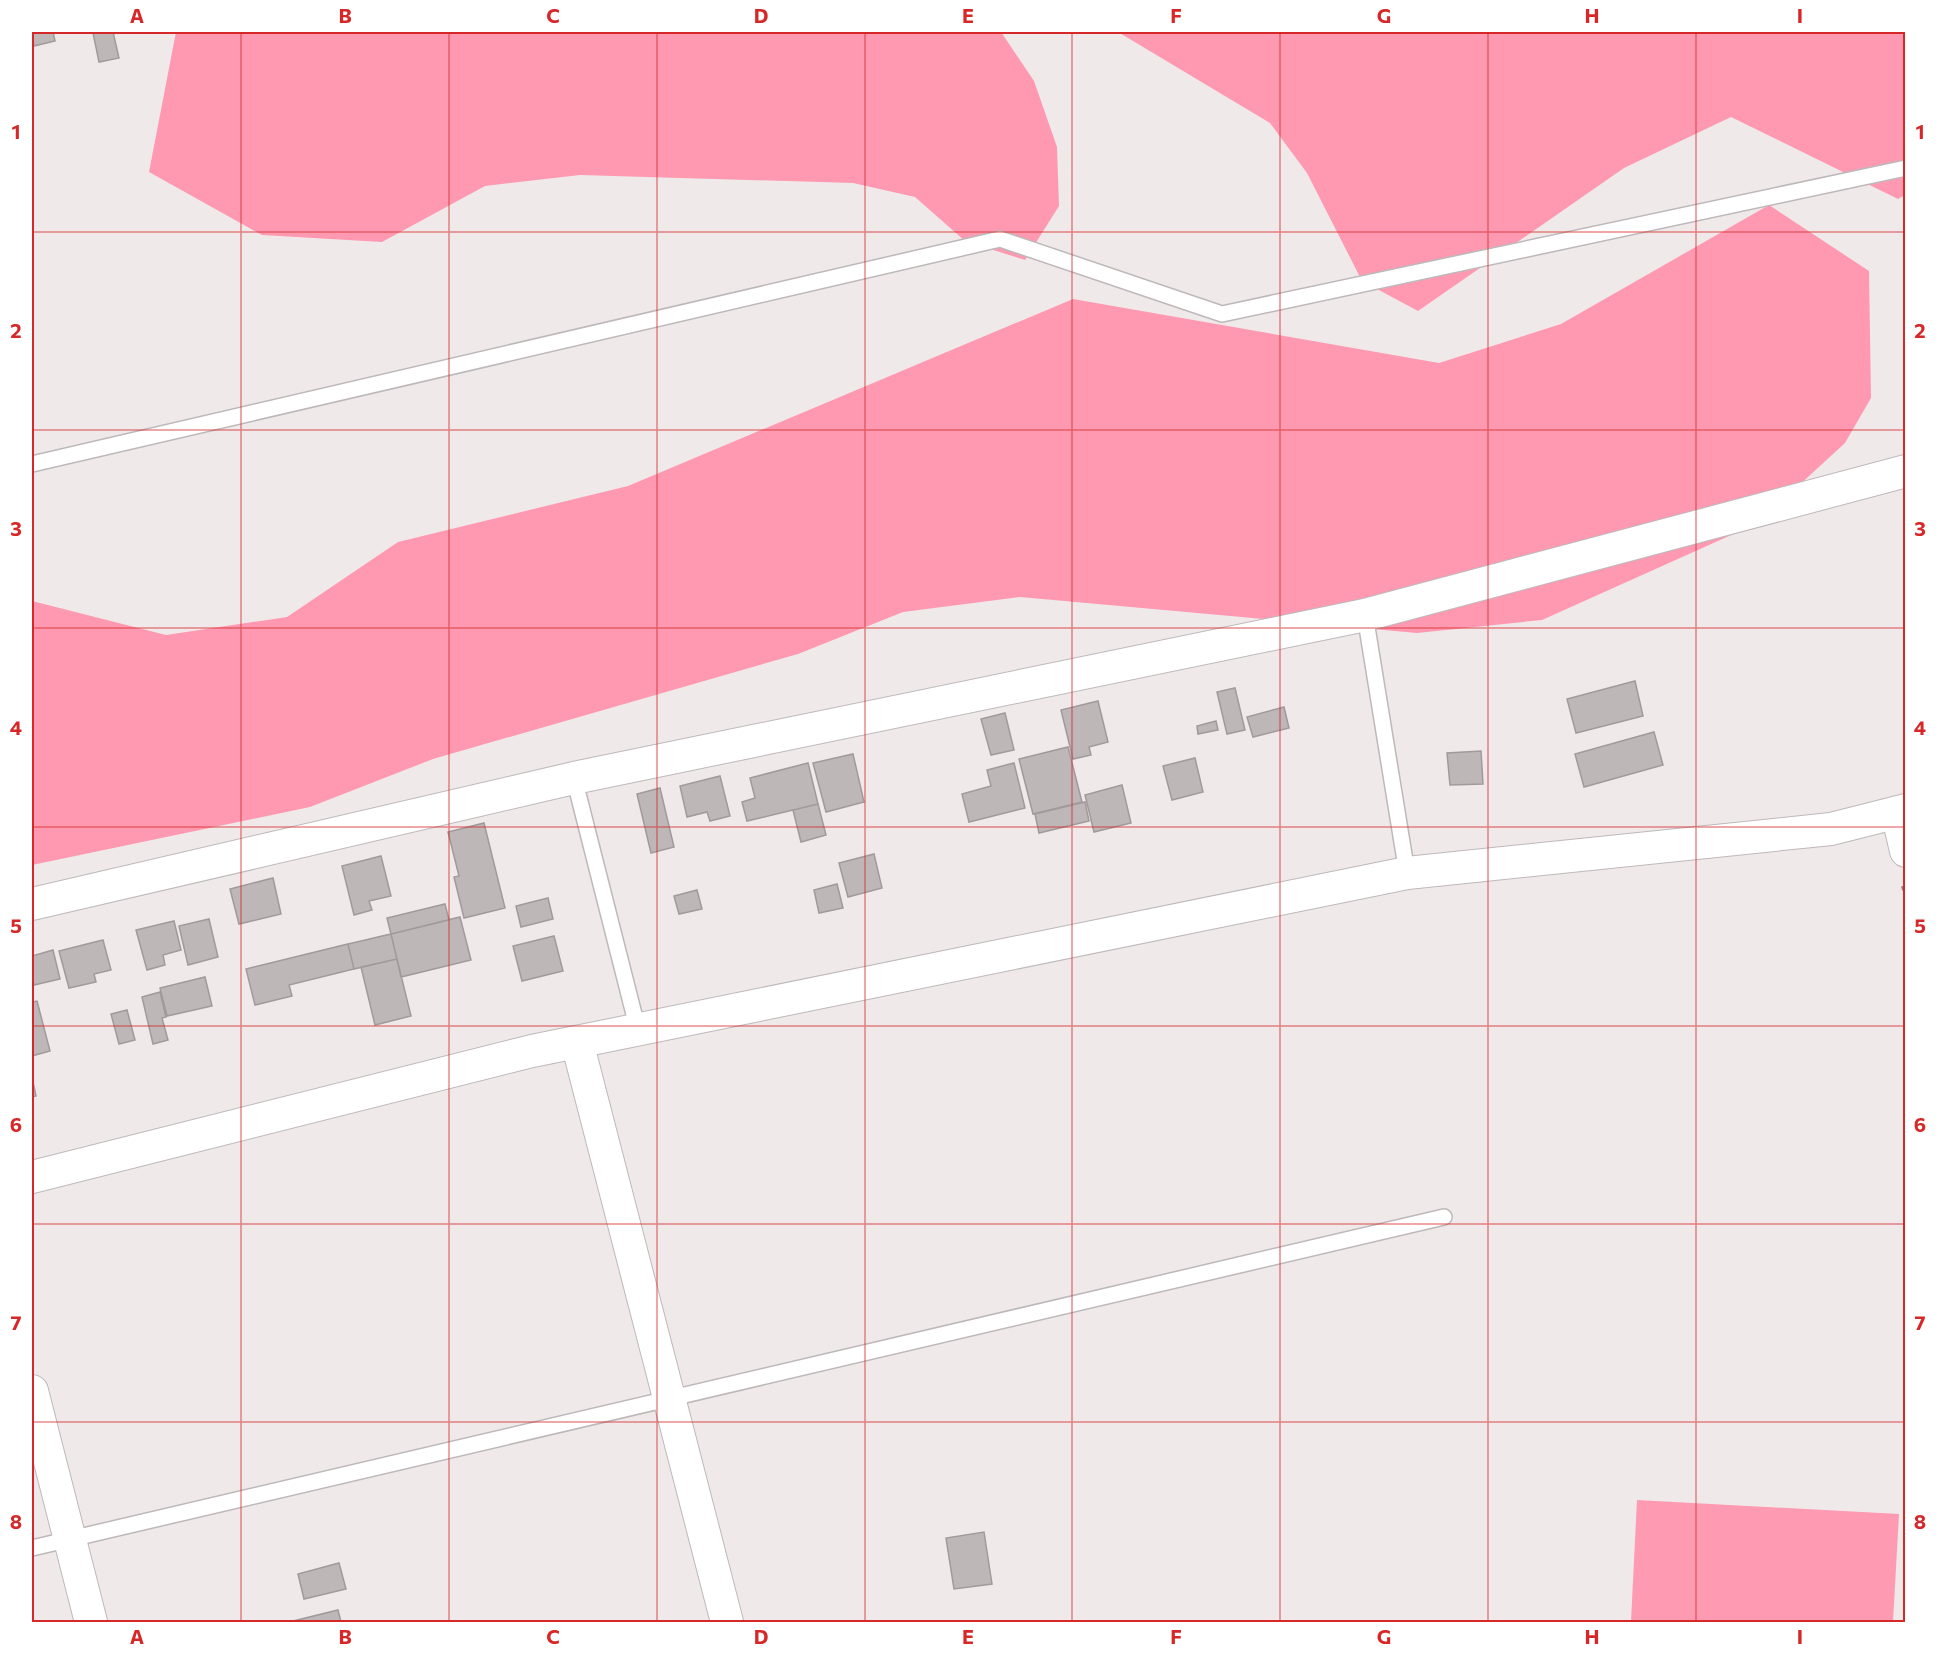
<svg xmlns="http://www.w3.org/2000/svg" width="1937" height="1654" viewBox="0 0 1937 1654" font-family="Commissioner,sans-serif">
	<rect width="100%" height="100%" fill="#f0e9ea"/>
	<path fill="#fe9ab1" d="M 1637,1500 L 1899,1514 L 1893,1622 L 1631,1622 Z"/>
	<path fill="#fe99b1" d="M 176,32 L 1001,32 L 1034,81 L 1057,147 L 1059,206 L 1025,260 L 965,241 L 915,197 L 853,183 L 580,175 L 485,186 L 382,242 L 262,235 L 149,172 Z
		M 1118,32 L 1905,32 L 1905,195 L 1898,199 L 1731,117 L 1624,168 L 1418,311 L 1362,281 L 1307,173 L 1270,123 Z
		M 1769,205 L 1869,271 L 1871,398 L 1845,443 L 1758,523 L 1542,620 L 1417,633 L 1020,597 L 903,612 L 798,654 L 433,759 L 310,807 L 32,865 L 32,601 L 166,635 L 287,617 L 398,542 L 628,486 L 1073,299 L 1439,363 L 1561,324 Z"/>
	<path fill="#beb7b8" stroke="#a19a9b" stroke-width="1.5" d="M 32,32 L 53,32 L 55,41 L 34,46 Z
		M 100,32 L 113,32 L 119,58 L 99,62 L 93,33 Z
		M 1635,681 L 1643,716 L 1576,733 L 1567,699 Z
		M 1235,688 L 1245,730 L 1227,734 L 1217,692 Z
		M 1098,701 L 1108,742 L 1089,747 L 1091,755 L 1073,759 L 1061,710 Z
		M 1284,707 L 1289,728 L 1253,737 L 1247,717 Z
		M 1005,713 L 1014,750 L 991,755 L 981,719 Z
		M 1216,721 L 1218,730 L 1198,734 L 1197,726 Z
		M 1654,732 L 1663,765 L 1584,787 L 1575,754 Z
		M 1068,747 L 1082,802 L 1033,814 L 1019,759 Z
		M 1481,751 L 1483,784 L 1450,785 L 1447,753 Z
		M 853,754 L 864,802 L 826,812 L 813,763 Z
		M 1195,758 L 1203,792 L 1172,800 L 1163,766 Z
		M 808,763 L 818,804 L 747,821 L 742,802 L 755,798 L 750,778 Z
		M 1014,763 L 1025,808 L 969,822 L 962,794 L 991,786 L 987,770 Z
		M 720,776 L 730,816 L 710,821 L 707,812 L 687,817 L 680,786 Z
		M 1122,785 L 1131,823 L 1094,832 L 1085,795 Z
		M 660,788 L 674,847 L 651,853 L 637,794 Z
		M 1085,802 L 1089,821 L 1039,833 L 1035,814 Z
		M 818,804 L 826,835 L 801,842 L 793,810 Z
		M 484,823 L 505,908 L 464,918 L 454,877 L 459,876 L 448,832 Z
		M 874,854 L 882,888 L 848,897 L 839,863 Z
		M 381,856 L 391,896 L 369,901 L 372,910 L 354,915 L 342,866 Z
		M 273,878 L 281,914 L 239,924 L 230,889 Z
		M 837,884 L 843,908 L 819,913 L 814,890 Z
		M 697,890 L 702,909 L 679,914 L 674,896 Z
		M 548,898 L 553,919 L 521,927 L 516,906 Z
		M 445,904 L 449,920 L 391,934 L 387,918 Z
		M 460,917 L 471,960 L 401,977 L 391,934 Z
		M 209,919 L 218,957 L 188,965 L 179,926 Z
		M 174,921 L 181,950 L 163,955 L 165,965 L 147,970 L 136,930 Z
		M 391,934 L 397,959 L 354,969 L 348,944 Z
		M 554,936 L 563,971 L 522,981 L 513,946 Z
		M 103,940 L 111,970 L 94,974 L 96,982 L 69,988 L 59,951 Z
		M 348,944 L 354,969 L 289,985 L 292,996 L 255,1005 L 246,969 Z
		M 53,950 L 60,979 L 34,985 L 32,976 L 32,956 Z
		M 397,959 L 411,1016 L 375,1025 L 361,967 Z
		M 205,977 L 212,1006 L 167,1016 L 160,988 Z
		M 160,992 L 166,1017 L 162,1018 L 168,1040 L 153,1044 L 142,997 Z
		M 37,1001 L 50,1051 L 32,1056 L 32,1002 Z
		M 127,1010 L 135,1040 L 119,1044 L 111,1014 Z
		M 32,1077 L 36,1096 L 32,1097 Z
		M 984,1532 L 992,1584 L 954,1589 L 946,1538 Z
		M 339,1563 L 346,1589 L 304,1599 L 298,1574 Z
		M 338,1610 L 341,1622 L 289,1622 Z"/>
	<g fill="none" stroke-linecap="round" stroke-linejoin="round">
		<defs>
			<path id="lane" d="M 32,464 L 1000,239 L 1222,314 L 1906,168
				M 1365,615 L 1407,873
				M 574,778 L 638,1030
				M 32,1548 L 1444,1217"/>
			<path id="street" d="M 1897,812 L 1906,851
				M 32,904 L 574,778 L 1365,615 L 1906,471
				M 577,1042 L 727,1622
				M 32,1177 L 532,1051 L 1407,873 L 1831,829 L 1906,810
				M 32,1391 L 91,1622"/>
		</defs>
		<use href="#lane" stroke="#bfb8ba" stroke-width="18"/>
		<use href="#street" stroke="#bfb8ba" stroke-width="34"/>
		<path stroke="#878283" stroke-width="4" stroke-dasharray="4.5 3" stroke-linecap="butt" d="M 1903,886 L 1906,897"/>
		<use href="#lane" stroke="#fff" stroke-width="15"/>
		<use href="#street" stroke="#fff" stroke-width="32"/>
	</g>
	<path fill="none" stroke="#d62828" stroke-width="1.5" stroke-opacity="0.55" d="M 241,32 L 241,1622M 449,32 L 449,1622M 657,32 L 657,1622M 865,32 L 865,1622M 1072,32 L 1072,1622M 1280,32 L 1280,1622M 1488,32 L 1488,1622M 1696,32 L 1696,1622M 32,232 L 1906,232M 32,430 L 1906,430M 32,628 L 1906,628M 32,827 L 1906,827M 32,1026 L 1906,1026M 32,1224 L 1906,1224M 32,1422 L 1906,1422"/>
	<rect width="1937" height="1654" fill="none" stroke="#ffffff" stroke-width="66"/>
	<rect x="33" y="33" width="1871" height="1588" fill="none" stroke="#d62828" stroke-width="2"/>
	<g font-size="20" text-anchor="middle" font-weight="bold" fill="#d62828">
		<text x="137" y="23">A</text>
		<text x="345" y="23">B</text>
		<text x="553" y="23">C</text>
		<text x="761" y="23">D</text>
		<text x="968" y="23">E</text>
		<text x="1176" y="23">F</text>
		<text x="1384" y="23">G</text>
		<text x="1592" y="23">H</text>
		<text x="1800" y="23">I</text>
		<text x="16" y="139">1</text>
		<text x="1920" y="139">1</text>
		<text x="16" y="338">2</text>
		<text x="1920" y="338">2</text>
		<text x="16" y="536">3</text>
		<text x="1920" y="536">3</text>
		<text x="16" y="735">4</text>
		<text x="1920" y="735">4</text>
		<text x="16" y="933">5</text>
		<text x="1920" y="933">5</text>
		<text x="16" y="1132">6</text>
		<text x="1920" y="1132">6</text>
		<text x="16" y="1330">7</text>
		<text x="1920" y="1330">7</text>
		<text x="16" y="1529">8</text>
		<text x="1920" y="1529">8</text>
		<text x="137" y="1644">A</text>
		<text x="345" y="1644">B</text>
		<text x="553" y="1644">C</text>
		<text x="761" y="1644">D</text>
		<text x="968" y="1644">E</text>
		<text x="1176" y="1644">F</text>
		<text x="1384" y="1644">G</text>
		<text x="1592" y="1644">H</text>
		<text x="1800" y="1644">I</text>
	</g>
</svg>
